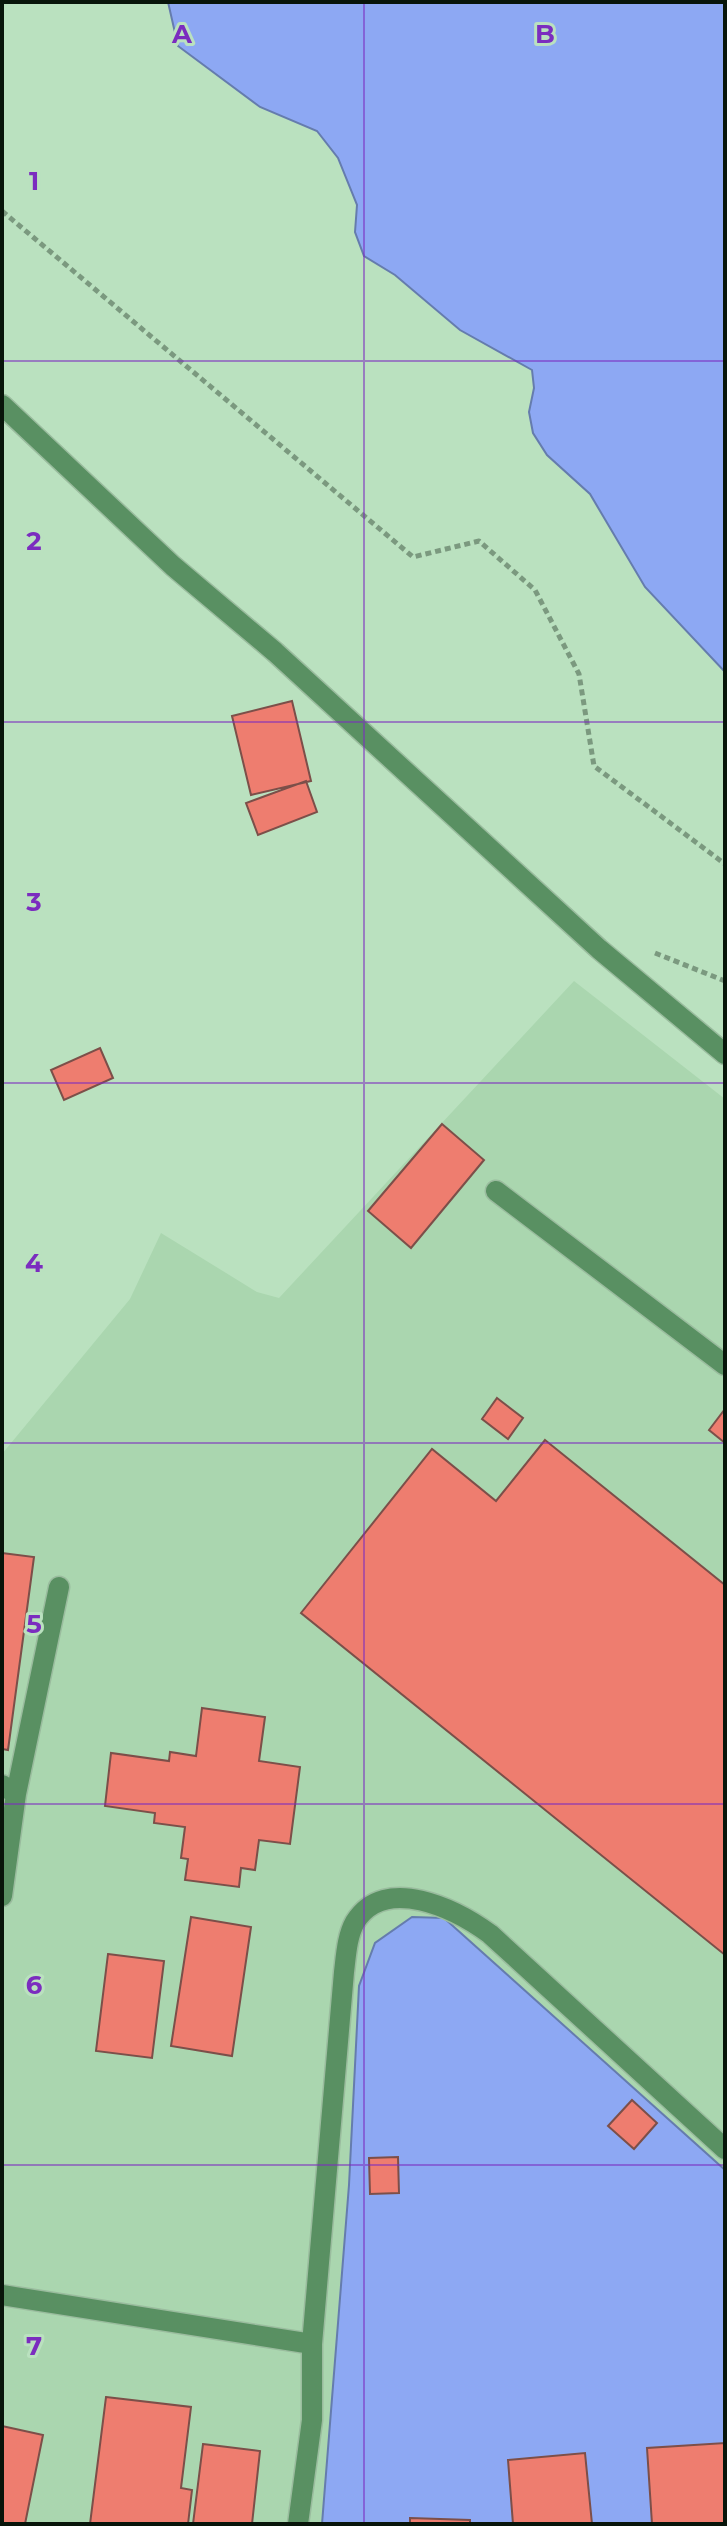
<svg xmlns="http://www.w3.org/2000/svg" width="727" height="2526" viewBox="0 0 727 2526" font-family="Montserrat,sans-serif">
	<rect width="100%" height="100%" fill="#bae1bf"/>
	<path fill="#aad6af" d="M 574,981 L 725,1099 L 725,2524 L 2,2524 L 2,1454 L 130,1299 L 161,1233 L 257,1292 L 279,1298 Z"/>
	<path fill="#8da8f3" stroke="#657cad" stroke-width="2" d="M 168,2 L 725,2 L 725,672 L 645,587 L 590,494 L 547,455 L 533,433 L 529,412 L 534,388 L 532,370 L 460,330 L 395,275 L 364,256 L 355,232 L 357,205 L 338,158 L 317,131 L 260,107 L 178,46 Z
		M 412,1917 L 444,1918 L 725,2170 L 725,2524 L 322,2524 L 349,2185 L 359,1986 L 375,1943 Z"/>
	<path fill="#ee7d6f" stroke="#7c4f49" stroke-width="2" d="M 292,701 L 311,781 L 251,795 L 232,716 Z
		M 306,781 L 317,812 L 258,835 L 246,803 Z
		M 100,1048 L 113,1078 L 64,1100 L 51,1070 Z
		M 442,1124 L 484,1160 L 411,1248 L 368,1211 Z
		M 497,1398 L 523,1418 L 508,1439 L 482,1419 Z
		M 725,1409 L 725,1443 L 709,1430 Z
		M 545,1440 L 725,1585 L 725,1955 L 301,1613 L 432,1449 L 496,1501 Z
		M 2,1553 L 34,1557 L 8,1750 L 2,1749 Z
		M 202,1708 L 265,1717 L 259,1761 L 300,1767 L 290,1844 L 259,1840 L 255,1870 L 241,1868 L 239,1887 L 185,1880 L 188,1859 L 181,1858 L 185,1827 L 154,1823 L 155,1813 L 105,1806 L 111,1753 L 169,1761 L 170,1752 L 196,1756 Z
		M 191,1917 L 251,1927 L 232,2056 L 171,2046 Z
		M 108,1954 L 164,1961 L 152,2058 L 96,2051 Z
		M 632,2100 L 657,2123 L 634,2149 L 608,2126 Z
		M 398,2157 L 399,2193 L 370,2194 L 369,2158 Z
		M 106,2397 L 191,2407 L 181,2488 L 192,2490 L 188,2524 L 90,2524 Z
		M 2,2426 L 43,2435 L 25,2524 L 2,2524 Z
		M 725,2443 L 725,2524 L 652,2524 L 647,2448 Z
		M 203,2444 L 260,2451 L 252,2524 L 193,2524 Z
		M 585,2453 L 592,2524 L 513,2524 L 508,2460 Z
		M 410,2518 L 470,2520 L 470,2524 L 410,2524 Z"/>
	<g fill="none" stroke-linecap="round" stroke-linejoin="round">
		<defs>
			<path id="minor" d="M 2,405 L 173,566 L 275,652 L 599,949 L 725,1054
				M 496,1191 L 725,1365
				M 2,1785 L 16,1794 L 2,1896
				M 16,1794 L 59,1587
				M 2,2295 L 312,2344 L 312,2420 L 298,2524
				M 312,2344 L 344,1972 C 346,1956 347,1936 355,1922 C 385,1873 457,1910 490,1934 L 725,2149"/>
		</defs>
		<use href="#minor" stroke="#9abc9e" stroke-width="23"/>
		<path stroke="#7b997f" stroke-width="5" stroke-dasharray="6 4" stroke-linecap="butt" d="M 2,211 L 413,557 L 479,541 L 535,590 L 579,674 L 594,766 L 725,864
			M 655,953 L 725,981"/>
		<use href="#minor" stroke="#599062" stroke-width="20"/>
	</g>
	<path fill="none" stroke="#7b2cbf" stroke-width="2" stroke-opacity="0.55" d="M 364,2 L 364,2524M 2,361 L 725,361M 2,722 L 725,722M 2,1083 L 725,1083M 2,1443 L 725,1443M 2,1804 L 725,1804M 2,2165 L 725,2165"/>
	<g font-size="26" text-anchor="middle" font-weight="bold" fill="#7b2cbf" stroke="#bae1bf" stroke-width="6" stroke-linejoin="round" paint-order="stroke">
		<text x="182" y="43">A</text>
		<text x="545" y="43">B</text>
		<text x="34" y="190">1</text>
		<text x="34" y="550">2</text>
		<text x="34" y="911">3</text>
		<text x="34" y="1272">4</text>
		<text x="34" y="1633">5</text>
		<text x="34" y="1994">6</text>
		<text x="34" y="2355">7</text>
	</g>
	<rect width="727" height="2526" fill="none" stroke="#08150a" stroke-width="8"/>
</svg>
